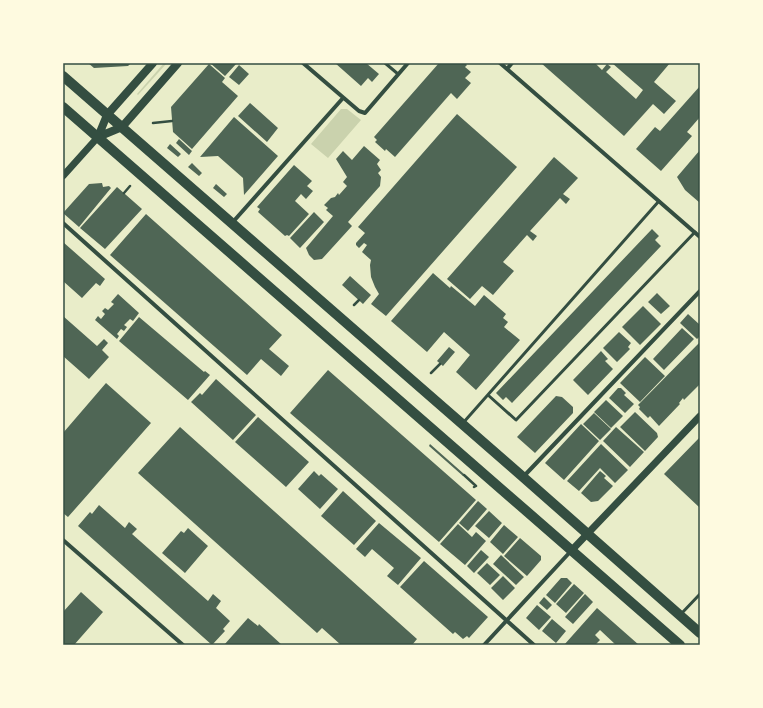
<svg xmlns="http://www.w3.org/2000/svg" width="763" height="708" viewBox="0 0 763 708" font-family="Montserrat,sans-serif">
	<rect width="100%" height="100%" fill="#e9edc9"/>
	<path fill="#cad2ad" d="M 164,63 L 167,63 L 138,95 L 137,94 Z
		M 341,109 L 347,109 L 361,120 L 328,158 L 311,144 Z"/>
	<path fill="#4f6655" d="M 88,63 L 131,63 L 128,66 L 94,68 Z
		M 210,63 L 237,63 L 225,76 Z
		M 335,63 L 366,63 L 379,74 L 372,82 L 368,78 L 361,86 Z
		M 439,63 L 465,63 L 467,65 L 465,67 L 471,72 L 465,78 L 471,83 L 457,99 L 451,93 L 395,157 L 386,149 L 385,151 L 375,142 L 377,140 L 374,137 Z
		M 541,63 L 595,63 L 602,70 L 607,64 L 611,67 L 606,72 L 636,99 L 643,90 L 612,63 L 670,63 L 654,82 L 676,101 L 664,114 L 653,104 L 624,136 Z
		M 209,64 L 225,78 L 222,82 L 238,96 L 192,149 L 173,132 L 171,107 Z
		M 239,65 L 249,74 L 239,85 L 229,77 Z
		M 700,86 L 700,117 L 687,132 L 692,136 L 661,171 L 636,149 L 655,127 L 660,131 Z
		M 250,103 L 278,128 L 267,142 L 238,116 Z
		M 457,114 L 517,167 L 386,316 L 371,304 L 379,294 L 375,287 L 371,277 L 370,265 L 371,260 L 362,252 L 367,245 L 364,243 L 359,248 L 356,245 L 356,243 L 365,233 L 358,227 Z
		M 234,117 L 278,156 L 244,195 L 243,178 L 218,156 L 200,157 Z
		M 179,139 L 192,151 L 189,155 L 176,143 Z
		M 170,144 L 181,154 L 178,157 L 167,148 Z
		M 364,146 L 380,160 L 377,164 L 381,170 L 378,173 L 381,177 L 380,186 L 348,222 L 352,226 L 322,259 L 314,260 L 309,255 L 306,248 L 333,216 L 326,210 L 328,208 L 324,205 L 331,198 L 335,197 L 338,193 L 339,195 L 347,186 L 343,182 L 347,177 L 336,159 L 343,151 L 352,160 Z
		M 700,150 L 700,203 L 685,190 L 677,177 Z
		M 554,157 L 578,178 L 563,194 L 570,199 L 566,204 L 560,198 L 530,231 L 537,236 L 533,241 L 527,235 L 503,262 L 514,271 L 493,295 L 482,286 L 470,299 L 447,279 Z
		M 192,163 L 202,173 L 199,176 L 188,167 Z
		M 294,165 L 312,181 L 307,186 L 313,191 L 306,199 L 301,194 L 295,201 L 309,214 L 289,236 L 287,235 L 285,236 L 258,212 L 260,209 L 257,207 Z
		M 102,183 L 103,187 L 109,186 L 111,188 L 88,216 L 77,206 L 88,216 L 79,227 L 63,213 L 89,184 Z
		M 216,184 L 227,194 L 224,197 L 213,188 Z
		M 117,187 L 142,209 L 105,249 L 80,228 Z
		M 314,212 L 324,222 L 300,248 L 290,238 Z
		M 146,214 L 282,335 L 269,349 L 289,366 L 281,376 L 261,359 L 247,375 L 110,255 Z
		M 652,229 L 659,236 L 655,240 L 661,246 L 512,403 L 506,397 L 503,400 L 496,393 Z
		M 63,242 L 105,279 L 100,286 L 96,283 L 82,298 L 63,281 Z
		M 433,273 L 450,288 L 451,286 L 475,306 L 484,295 L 506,314 L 503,318 L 508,322 L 504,327 L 520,340 L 476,390 L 456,372 L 470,355 L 444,332 L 427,352 L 391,321 Z
		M 350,276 L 371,295 L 363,304 L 342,285 Z
		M 657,293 L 670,306 L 661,314 L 648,302 Z
		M 118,294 L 139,313 L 133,321 L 130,319 L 124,325 L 127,327 L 124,331 L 121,329 L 117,334 L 119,336 L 117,339 L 95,320 L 98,316 L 101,319 L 105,314 L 102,311 L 105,308 L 108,310 L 114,304 L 111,302 Z
		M 643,306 L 661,324 L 640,345 L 622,327 Z
		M 688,314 L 700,325 L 700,336 L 697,339 L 680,323 Z
		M 63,316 L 97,346 L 104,339 L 108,343 L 102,350 L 109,357 L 89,379 L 63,356 Z
		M 139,317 L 204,372 L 205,371 L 210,375 L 188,400 L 119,341 Z
		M 682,328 L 694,339 L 664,370 L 653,359 Z
		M 619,332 L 631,343 L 628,347 L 630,349 L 617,362 L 603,348 Z
		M 700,342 L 700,384 L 684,400 L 683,398 L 679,403 L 680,404 L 659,426 L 650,416 L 648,418 L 639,409 L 640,407 L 638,405 Z
		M 449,347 L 455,352 L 443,366 L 437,361 Z
		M 601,351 L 608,359 L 605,361 L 613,369 L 588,395 L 573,380 Z
		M 645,357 L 665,376 L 640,402 L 620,383 Z
		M 328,370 L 476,500 L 439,542 L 290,413 Z
		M 216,379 L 256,415 L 233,440 L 191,402 L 200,393 L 202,395 Z
		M 106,383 L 151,423 L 68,517 L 63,513 L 63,433 Z
		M 618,388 L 621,388 L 626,393 L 624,395 L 634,404 L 625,413 L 609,398 Z
		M 556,396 L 562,397 L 573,407 L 573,413 L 535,453 L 517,437 Z
		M 606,400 L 623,416 L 611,428 L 594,412 Z
		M 635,412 L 657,433 L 658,437 L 645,451 L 620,427 Z
		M 594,413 L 611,429 L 600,440 L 583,424 Z
		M 258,417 L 309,462 L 286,487 L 235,442 Z
		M 581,424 L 599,441 L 564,480 L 545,463 Z
		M 180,427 L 417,639 L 412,645 L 341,645 L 322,628 L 317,633 L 138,473 Z
		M 616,427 L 644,452 L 630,467 L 603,441 Z
		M 700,437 L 700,508 L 664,474 Z
		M 430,444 L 464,474 L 463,476 L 429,446 Z
		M 601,444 L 628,470 L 615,483 L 600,468 L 579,491 L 567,481 Z
		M 314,471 L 319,476 L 321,474 L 338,489 L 320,509 L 298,489 Z
		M 600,471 L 606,476 L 604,478 L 613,486 L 598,501 L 591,502 L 581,493 Z
		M 343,491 L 376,521 L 354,545 L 321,516 Z
		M 478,501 L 487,509 L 468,531 L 459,523 Z
		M 99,505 L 125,528 L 129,522 L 137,529 L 132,534 L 208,601 L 213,594 L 221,601 L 216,608 L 230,621 L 223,629 L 225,631 L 212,645 L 78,526 L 90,512 L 92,514 Z
		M 489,511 L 502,523 L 489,538 L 475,526 Z
		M 379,523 L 421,558 L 398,585 L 387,576 L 394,568 L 372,549 L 365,557 L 356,549 Z
		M 458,524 L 472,537 L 476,532 L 486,541 L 465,565 L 440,544 Z
		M 504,525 L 518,537 L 503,554 L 490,542 Z
		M 188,528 L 208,546 L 185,573 L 162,553 L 181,531 L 184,533 Z
		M 520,538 L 541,556 L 541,560 L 527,576 L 504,556 Z
		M 481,550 L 489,557 L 474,573 L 467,566 Z
		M 501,555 L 524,577 L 516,585 L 493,564 Z
		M 424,561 L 488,617 L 469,638 L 467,636 L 463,639 L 455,632 L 453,634 L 400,587 Z
		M 487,563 L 500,575 L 490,585 L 477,573 Z
		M 503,576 L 515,588 L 503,600 L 491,588 Z
		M 561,578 L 567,578 L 572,583 L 555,603 L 546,595 Z
		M 574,584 L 584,593 L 566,613 L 556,604 Z
		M 81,592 L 103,612 L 74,645 L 63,645 L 63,612 Z
		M 585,594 L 593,602 L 573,624 L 565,617 Z
		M 544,597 L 552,605 L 547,610 L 539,603 Z
		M 537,605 L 551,617 L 539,630 L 526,618 Z
		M 597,608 L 639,645 L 616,645 L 600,630 L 595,635 L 600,640 L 595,645 L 589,645 L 588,644 L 587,645 L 564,645 Z
		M 248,618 L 258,626 L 259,624 L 282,645 L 224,645 Z
		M 552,619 L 566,631 L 556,643 L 542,631 Z"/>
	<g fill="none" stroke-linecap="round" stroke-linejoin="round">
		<path stroke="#344e41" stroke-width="2.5" d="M 153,123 L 172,121
			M 124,193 L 130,186
			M 354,305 L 359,300
			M 431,373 L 440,364
			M 464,475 L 476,486 L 474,487"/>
		<path stroke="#344e41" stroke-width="3" d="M 385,63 L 398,74
			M 488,395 L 516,420 L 695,232
			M 463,423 L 659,201
			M 681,614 L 700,594"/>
		<path stroke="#344e41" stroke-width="4" d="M 303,63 L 359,111 L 365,113 L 408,63
			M 500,63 L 700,237
			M 507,69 L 512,63
			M 63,223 L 534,645
			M 232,223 L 343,98
			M 524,476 L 700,291
			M 63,540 L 183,645
			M 484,645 L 571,551"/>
		<path stroke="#344e41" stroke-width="7" d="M 63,176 L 98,137
			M 571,551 L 700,416"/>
		<path stroke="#344e41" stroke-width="8" d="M 98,137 L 122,127 L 178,63
			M 98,137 L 107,115 L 153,63"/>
		<path stroke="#344e41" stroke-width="10" d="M 63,76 L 523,477 L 700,633
			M 63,107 L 680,645"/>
	</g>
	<rect width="763" height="708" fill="none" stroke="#fefae0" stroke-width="128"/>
	<rect x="64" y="64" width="635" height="580" fill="none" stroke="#344e41" stroke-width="1.5"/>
</svg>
